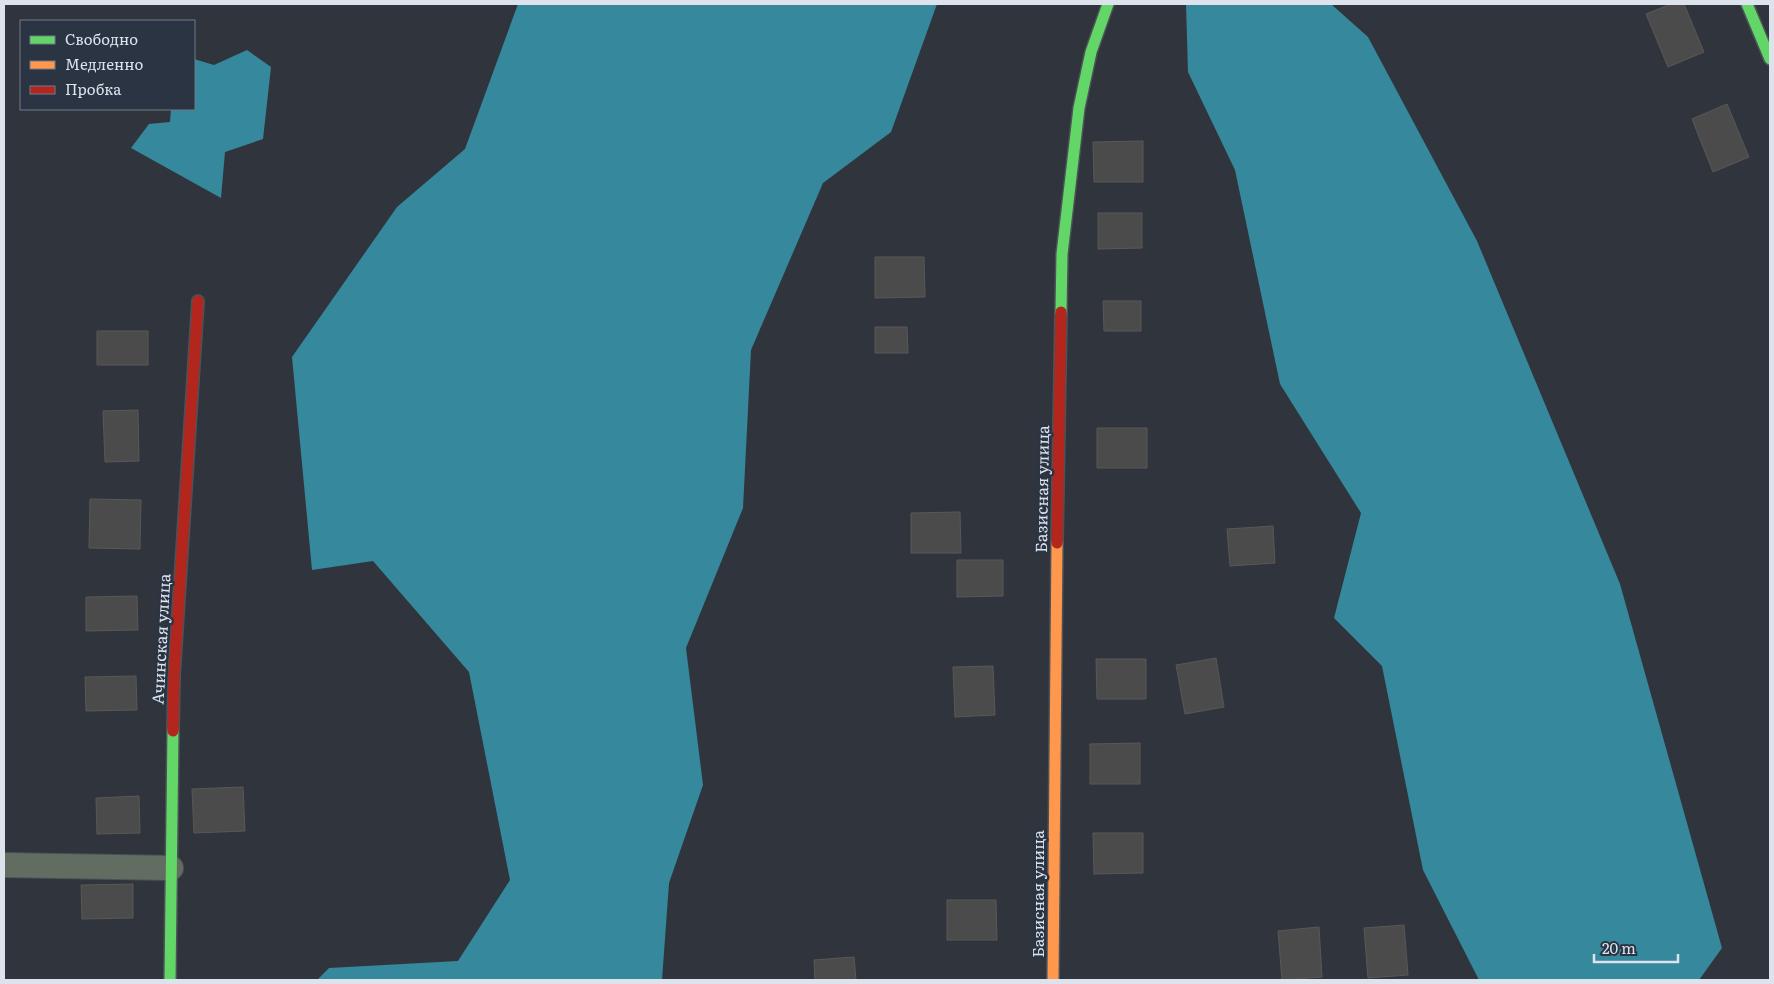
<svg xmlns="http://www.w3.org/2000/svg" width="1774" height="984" viewBox="0 0 1774 984" font-family="Literata,serif">
	<rect width="100%" height="100%" fill="#30353d"/>
	<path fill="#36889d" d="M 518,4 L 937,4 L 891,132 L 823,183 L 751,350 L 743,508 L 686,648 L 703,785 L 669,883 L 662,980 L 317,980 L 329,968 L 458,961 L 510,880 L 469,672 L 373,561 L 312,570 L 292,357 L 397,207 L 465,149 Z
		M 1186,4 L 1331,4 L 1368,37 L 1477,241 L 1620,584 L 1722,948 L 1699,980 L 1479,980 L 1423,870 L 1382,666 L 1334,618 L 1361,513 L 1280,384 L 1235,170 L 1188,72 Z
		M 247,50 L 271,67 L 263,139 L 225,152 L 221,198 L 131,148 L 149,124 L 170,122 L 171,109 L 194,109 L 194,59 L 214,65 Z"/>
	<path fill="#4c4b4c" stroke="#595858" d="M 1671,4 L 1684,4 L 1704,52 L 1668,67 L 1646,14 Z
		M 1727,104 L 1749,157 L 1713,172 L 1692,119 Z
		M 1143,141 L 1143,182 L 1094,182 L 1093,142 Z
		M 1098,213 L 1142,213 L 1142,248 L 1098,249 Z
		M 875,257 L 924,257 L 925,297 L 875,298 Z
		M 1103,301 L 1141,301 L 1141,331 L 1104,331 Z
		M 875,327 L 907,327 L 908,353 L 875,353 Z
		M 97,331 L 148,331 L 148,365 L 97,365 Z
		M 138,410 L 139,461 L 105,462 L 103,411 Z
		M 1097,428 L 1147,428 L 1147,468 L 1097,468 Z
		M 90,499 L 141,500 L 140,549 L 89,548 Z
		M 960,512 L 961,553 L 911,553 L 911,513 Z
		M 1273,526 L 1275,563 L 1230,566 L 1227,529 Z
		M 957,560 L 1003,560 L 1003,596 L 957,597 Z
		M 137,596 L 138,630 L 86,631 L 86,597 Z
		M 1216,658 L 1224,707 L 1185,714 L 1176,665 Z
		M 1096,659 L 1146,659 L 1146,699 L 1097,699 Z
		M 993,666 L 995,715 L 955,717 L 953,667 Z
		M 136,676 L 137,710 L 86,711 L 85,677 Z
		M 1140,743 L 1140,784 L 1090,784 L 1090,744 Z
		M 243,787 L 245,831 L 194,833 L 192,789 Z
		M 139,796 L 140,833 L 97,834 L 96,798 Z
		M 1093,833 L 1143,833 L 1143,873 L 1094,874 Z
		M 133,884 L 133,918 L 82,919 L 81,885 Z
		M 947,900 L 996,900 L 997,940 L 947,940 Z
		M 1404,925 L 1408,975 L 1368,978 L 1364,928 Z
		M 1319,927 L 1322,977 L 1282,980 L 1278,931 Z
		M 854,957 L 856,980 L 815,980 L 814,960 Z"/>
	<g fill="none" stroke-linecap="round" stroke-linejoin="round">
		<defs>
			<path id="street" d="M 4,865 L 171,868"/>
			<path id="fast" d="M 1747,4 L 1770,59
				M 1061,312 L 1062,254 L 1079,108 L 1091,52 L 1108,4
				M 170,980 L 173,731"/>
			<path id="slow" d="M 1053,980 L 1057,543"/>
			<path id="jam" d="M 1057,543 L 1061,312
				M 173,731 L 174,676 L 198,301"/>
		</defs>
		<use href="#street" stroke="#4c5258" stroke-width="26"/>
		<use href="#fast" stroke="#4c5258" stroke-width="14"/>
		<use href="#slow" stroke="#4c5258" stroke-width="14"/>
		<use href="#jam" stroke="#4c5258" stroke-width="14"/>
		<use href="#street" stroke="#626d62" stroke-width="24"/>
		<use href="#fast" stroke="#63d668" stroke-width="11"/>
		<use href="#slow" stroke="#ff974d" stroke-width="11"/>
		<use href="#jam" stroke="#b3261e" stroke-width="11"/>
	</g>
	<g text-anchor="middle" stroke-width="5" stroke-linejoin="round" paint-order="stroke">
		<g font-size="16" fill="#dce3ed" stroke="#2a3443">
			<text transform="translate(1042 489) rotate(-89)" y="6">Базисная улица</text>
			<text transform="translate(161 639) rotate(-87)" y="6">Ачинская улица</text>
			<text transform="translate(1038 894) rotate(-90)" y="6">Базисная улица</text>
		</g>
	</g>
	<rect width="1774" height="984" fill="none" stroke="#dce3ed" stroke-width="10"/>
	<rect x="20" y="20" width="175" height="90" fill="#2a3443" stroke="#717a87"/>
	<rect x="30" y="36" width="25" height="8" fill="#63d668" stroke="#717a87"/>
	<text x="65" y="45" font-size="15" fill="#dce3ed">Свободно</text>
	<rect x="30" y="61" width="25" height="8" fill="#ff974d" stroke="#717a87"/>
	<text x="65" y="70" font-size="15" fill="#dce3ed">Медленно</text>
	<rect x="30" y="86" width="25" height="8" fill="#b3261e" stroke="#717a87"/>
	<text x="65" y="95" font-size="15" fill="#dce3ed">Пробка</text>
	<path d="M1594 954v8h84v-8" fill="none" stroke="#dce3ed" stroke-width="2.5"/>
	<text x="1602" y="954" font-size="15" fill="#dce3ed" stroke="#2a3443" stroke-width="4" paint-order="stroke">20 m</text>
</svg>
